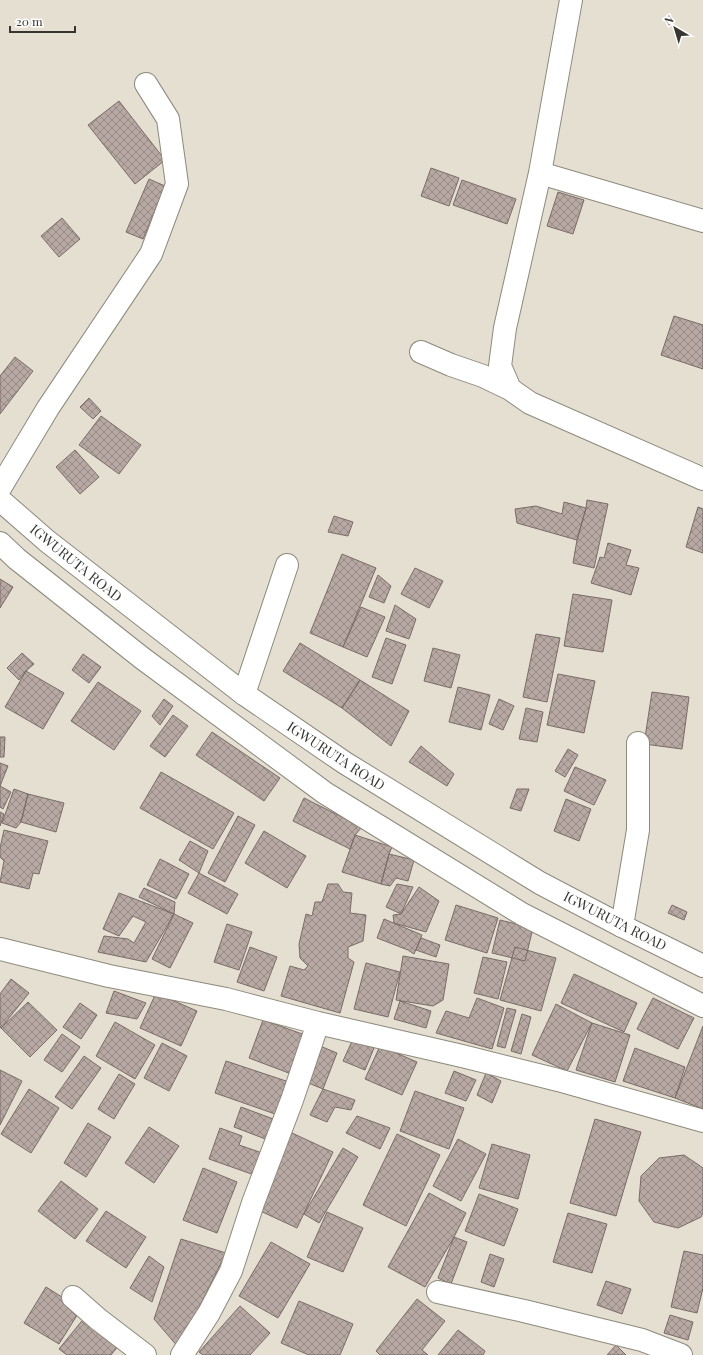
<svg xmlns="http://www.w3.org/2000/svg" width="703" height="1355" viewBox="0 0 703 1355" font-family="'Playfair Display',serif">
	<defs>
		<pattern id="building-cross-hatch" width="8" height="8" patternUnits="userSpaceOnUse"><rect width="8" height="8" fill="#b8a8a3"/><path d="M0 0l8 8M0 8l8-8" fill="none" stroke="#968a85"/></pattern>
	</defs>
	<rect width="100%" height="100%" fill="#e4dfd1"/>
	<path fill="url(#building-cross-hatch)" stroke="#7a6b67" d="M 119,101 L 165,160 L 135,184 L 88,125 Z
		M 431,168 L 459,178 L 449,206 L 421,196 Z
		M 149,179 L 165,186 L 143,239 L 126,232 Z
		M 462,180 L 516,199 L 507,224 L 453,205 Z
		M 558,192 L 584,200 L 573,234 L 547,226 Z
		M 62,218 L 80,239 L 59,257 L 41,236 Z
		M 674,316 L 703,325 L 703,369 L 661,355 Z
		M 15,357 L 33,371 L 0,414 L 0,376 Z
		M 89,398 L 101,411 L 93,419 L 80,407 Z
		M 101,416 L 141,445 L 119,474 L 79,445 Z
		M 75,450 L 99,477 L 80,494 L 56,467 Z
		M 587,500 L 608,504 L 594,568 L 573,563 L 577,540 L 586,508 Z
		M 564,502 L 586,508 L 577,540 L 517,523 L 515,509 L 536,506 L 562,514 Z
		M 698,507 L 703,509 L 703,553 L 686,547 Z
		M 334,516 L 353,522 L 348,536 L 328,532 Z
		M 608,543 L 631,550 L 626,565 L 639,568 L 631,595 L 591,583 L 600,557 L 604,558 Z
		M 342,554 L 376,568 L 343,647 L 310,633 Z
		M 415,568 L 443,581 L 429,608 L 401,594 Z
		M 378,575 L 391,586 L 384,603 L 369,597 Z
		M 0,579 L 13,587 L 0,608 Z
		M 573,594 L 612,600 L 603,652 L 564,646 Z
		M 395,605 L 416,619 L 409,639 L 386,631 Z
		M 361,607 L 385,617 L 367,657 L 343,647 Z
		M 536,634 L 560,638 L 547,702 L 523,697 Z
		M 386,638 L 406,645 L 392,684 L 372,677 Z
		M 300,643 L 360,680 L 342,708 L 283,671 Z
		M 433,648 L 460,655 L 451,688 L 424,681 Z
		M 22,653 L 34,664 L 26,671 L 19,680 L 7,668 Z
		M 83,654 L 101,667 L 89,683 L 72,670 Z
		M 26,671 L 64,693 L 43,729 L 5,707 Z
		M 558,674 L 595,681 L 584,733 L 547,725 Z
		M 360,680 L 409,711 L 391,746 L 342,708 Z
		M 98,682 L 141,711 L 114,750 L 71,721 Z
		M 458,687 L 490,695 L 481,730 L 449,722 Z
		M 652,692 L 689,697 L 682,749 L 644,744 Z
		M 164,699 L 173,706 L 160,725 L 152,716 Z
		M 499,699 L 514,706 L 503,730 L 489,724 Z
		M 526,708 L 543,712 L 537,742 L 519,739 Z
		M 173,715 L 188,726 L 165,757 L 150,746 Z
		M 212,732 L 280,778 L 264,801 L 196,755 Z
		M 0,737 L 5,737 L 4,757 L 0,757 Z
		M 421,746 L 454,774 L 447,786 L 409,762 Z
		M 568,749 L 578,755 L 565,777 L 555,771 Z
		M 0,763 L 8,766 L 0,786 Z
		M 575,767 L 606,780 L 594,805 L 564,791 Z
		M 161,772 L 234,813 L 213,849 L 140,808 Z
		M 0,786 L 11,792 L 3,809 L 0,807 Z
		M 14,789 L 28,794 L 21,822 L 16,828 L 2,823 Z
		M 517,789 L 529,789 L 521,811 L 510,808 Z
		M 28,794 L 64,803 L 56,832 L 21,822 Z
		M 304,798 L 362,827 L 355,835 L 350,849 L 293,821 Z
		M 566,799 L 591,809 L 579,841 L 554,831 Z
		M 0,812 L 4,814 L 0,826 Z
		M 238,816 L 255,825 L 225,882 L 208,873 Z
		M 4,830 L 48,841 L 39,874 L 33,873 L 29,889 L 0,882 L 4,861 L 0,857 L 0,848 Z
		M 264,831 L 306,856 L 287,888 L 245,863 Z
		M 355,835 L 392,847 L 389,854 L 381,884 L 342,872 Z
		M 190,841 L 208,851 L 199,873 L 179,860 Z
		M 389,854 L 414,860 L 408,881 L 396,878 L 390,886 L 381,884 Z
		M 160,859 L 189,874 L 176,899 L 147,885 Z
		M 199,873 L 238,894 L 227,914 L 188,893 Z
		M 328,884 L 338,884 L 343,892 L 352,893 L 350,913 L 366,915 L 363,941 L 348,947 L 348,958 L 354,962 L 340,1013 L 281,996 L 290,966 L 304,970 L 308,966 L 300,958 L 299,944 L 306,914 L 312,916 L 315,902 L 322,902 Z
		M 397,884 L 413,887 L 401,914 L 386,907 Z
		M 419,887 L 439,901 L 426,932 L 394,923 L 393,915 L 401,914 Z
		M 144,888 L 175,902 L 174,914 L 139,897 Z
		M 119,893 L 174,914 L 146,962 L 98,952 L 104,936 L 128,939 L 134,943 L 146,922 L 133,916 L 119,936 L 103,929 Z
		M 456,905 L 498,918 L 487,953 L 445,940 Z
		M 672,905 L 687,912 L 684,920 L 668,913 Z
		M 174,914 L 193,923 L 170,968 L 152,959 Z
		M 384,919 L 422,935 L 414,954 L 408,950 L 377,938 Z
		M 500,920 L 533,928 L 525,961 L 492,953 Z
		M 227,924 L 252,932 L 239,970 L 214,962 Z
		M 421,938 L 440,945 L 436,957 L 416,950 Z
		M 250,947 L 277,957 L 264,991 L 237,982 Z
		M 515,947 L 556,958 L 541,1011 L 500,1000 Z
		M 403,956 L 449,964 L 443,1000 L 433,1006 L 396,1000 Z
		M 483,957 L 507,962 L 498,999 L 474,993 Z
		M 366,963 L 400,972 L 388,1017 L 354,1009 Z
		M 574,974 L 637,1003 L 624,1032 L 561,1003 Z
		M 11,979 L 29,993 L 1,1028 L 0,1027 L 0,994 Z
		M 114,991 L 146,1003 L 137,1019 L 106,1013 Z
		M 156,993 L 197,1011 L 181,1046 L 140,1028 Z
		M 477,998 L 504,1008 L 492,1049 L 436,1033 L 446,1011 L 469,1018 Z
		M 653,998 L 694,1018 L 678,1049 L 637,1029 Z
		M 400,1001 L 431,1011 L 426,1028 L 394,1019 Z
		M 28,1002 L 57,1030 L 30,1057 L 1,1028 Z
		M 80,1003 L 97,1015 L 81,1039 L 63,1027 Z
		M 556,1004 L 592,1023 L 567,1071 L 532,1055 Z
		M 507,1008 L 516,1010 L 505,1048 L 497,1046 Z
		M 522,1014 L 531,1017 L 521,1054 L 511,1051 Z
		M 263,1020 L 308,1036 L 294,1075 L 249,1058 Z
		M 115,1022 L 155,1045 L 135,1079 L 96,1056 Z
		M 592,1023 L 630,1035 L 615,1082 L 576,1070 Z
		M 703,1026 L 703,1109 L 675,1098 Z
		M 62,1034 L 80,1047 L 62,1072 L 44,1060 Z
		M 353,1039 L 374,1048 L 365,1070 L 343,1061 Z
		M 162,1043 L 187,1056 L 169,1091 L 144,1078 Z
		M 320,1046 L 337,1053 L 323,1089 L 306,1082 Z
		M 380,1046 L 417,1062 L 402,1095 L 365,1079 Z
		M 635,1048 L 685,1067 L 675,1098 L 623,1081 Z
		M 84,1056 L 101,1068 L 72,1109 L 55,1097 Z
		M 226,1061 L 289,1082 L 278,1115 L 215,1093 Z
		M 0,1070 L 22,1081 L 0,1125 Z
		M 454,1071 L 476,1080 L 466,1101 L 445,1093 Z
		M 486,1073 L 501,1081 L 492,1103 L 477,1095 Z
		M 119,1074 L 135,1084 L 114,1119 L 98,1109 Z
		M 29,1089 L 59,1108 L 31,1153 L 1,1134 Z
		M 323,1089 L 355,1100 L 351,1110 L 335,1107 L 327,1122 L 310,1115 Z
		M 415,1091 L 464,1108 L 449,1149 L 400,1131 Z
		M 241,1107 L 276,1120 L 268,1140 L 234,1127 Z
		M 357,1116 L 390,1128 L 380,1149 L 346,1133 Z
		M 595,1119 L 641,1132 L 616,1216 L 570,1203 Z
		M 88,1123 L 111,1137 L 86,1177 L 64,1163 Z
		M 149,1127 L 179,1146 L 154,1183 L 125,1163 Z
		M 220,1128 L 242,1136 L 239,1145 L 268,1155 L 260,1177 L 209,1159 Z
		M 292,1133 L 333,1152 L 297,1228 L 256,1209 Z
		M 397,1134 L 440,1155 L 406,1226 L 363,1205 Z
		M 458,1139 L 486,1154 L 461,1201 L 433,1186 Z
		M 492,1144 L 530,1155 L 518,1199 L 479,1188 Z
		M 343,1148 L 358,1157 L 319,1223 L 304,1214 Z
		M 684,1155 L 703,1168 L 703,1213 L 701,1217 L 678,1228 L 654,1222 L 639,1201 L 641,1176 L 659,1158 Z
		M 203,1168 L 237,1182 L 217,1233 L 183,1220 Z
		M 61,1181 L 98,1209 L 75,1239 L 38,1211 Z
		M 429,1193 L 466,1213 L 454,1237 L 425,1287 L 388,1267 Z
		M 479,1194 L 518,1209 L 504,1246 L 465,1231 Z
		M 106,1211 L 146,1237 L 126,1268 L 86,1241 Z
		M 327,1212 L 363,1228 L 343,1272 L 307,1257 Z
		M 568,1213 L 607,1224 L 592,1273 L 553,1262 Z
		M 454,1237 L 467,1242 L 451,1284 L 438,1278 Z
		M 181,1239 L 226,1253 L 179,1348 L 154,1319 Z
		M 271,1242 L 310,1264 L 278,1318 L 239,1296 Z
		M 684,1251 L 703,1255 L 703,1288 L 697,1313 L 671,1307 Z
		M 490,1254 L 504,1259 L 494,1287 L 481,1282 Z
		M 149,1256 L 164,1267 L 152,1302 L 130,1288 Z
		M 606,1281 L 631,1289 L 622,1314 L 597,1305 Z
		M 46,1287 L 81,1309 L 59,1344 L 24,1323 Z
		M 417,1299 L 445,1321 L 422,1350 L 428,1355 L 380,1355 L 376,1351 Z
		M 299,1301 L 353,1324 L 340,1355 L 309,1355 L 281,1343 Z
		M 240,1306 L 270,1333 L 250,1355 L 203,1355 L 199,1352 Z
		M 670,1315 L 693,1322 L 688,1340 L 664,1333 Z
		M 85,1317 L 119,1345 L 111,1355 L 67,1355 L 59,1349 Z
		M 458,1330 L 485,1351 L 483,1355 L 438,1355 Z
		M 616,1345 L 626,1355 L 607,1355 Z"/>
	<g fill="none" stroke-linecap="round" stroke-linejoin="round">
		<defs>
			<path id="minor" d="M 571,0 L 540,173 L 505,328 L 500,366 L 510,389 L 530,403 L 703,479
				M 540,173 L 703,221
				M 421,352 L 451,365 L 483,376 L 510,389
				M 0,488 L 48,408 L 151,254 L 177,184 L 168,119 L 146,84
				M 244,694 L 287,565
				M 622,926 L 638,830 L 638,743
				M 0,949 L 109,976 L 226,999 L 318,1023 L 462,1056 L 558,1080 L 703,1121
				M 438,1292 L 524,1311 L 642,1340 L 681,1355
				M 73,1297 L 98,1319 L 145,1355
				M 182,1355 L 209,1313 L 231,1271 L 253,1203 L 292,1100 L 318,1023"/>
			<path id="major" d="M 0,500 L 47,541 L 244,694 L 345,763 L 540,883 L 622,926 L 703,966
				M 0,543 L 17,559 L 142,658 L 325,793 L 522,914 L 703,1006"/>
		</defs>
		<use href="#minor" stroke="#8d897c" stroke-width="24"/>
		<use href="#major" stroke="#8d897c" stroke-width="24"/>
		<use href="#minor" stroke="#fff" stroke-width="22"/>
		<use href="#major" stroke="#fff" stroke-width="22"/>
	</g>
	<g text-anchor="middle" stroke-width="4" stroke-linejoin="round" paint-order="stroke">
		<g font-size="14" fill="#373530" stroke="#fff">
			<text transform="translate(76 563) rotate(39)" y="5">IGWURUTA ROAD</text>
			<text transform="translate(336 756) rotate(33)" y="5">IGWURUTA ROAD</text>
			<text transform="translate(615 921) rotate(27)" y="5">IGWURUTA ROAD</text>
		</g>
	</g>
	<g transform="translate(675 28) rotate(322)" stroke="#ffffff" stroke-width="3" paint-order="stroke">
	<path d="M0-3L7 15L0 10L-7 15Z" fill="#373530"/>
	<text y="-6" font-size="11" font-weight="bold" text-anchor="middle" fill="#373530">N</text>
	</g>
	<path d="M10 26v6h65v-6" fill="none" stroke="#373530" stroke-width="2"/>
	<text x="16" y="26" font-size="12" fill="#373530" stroke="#ffffff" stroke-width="3" paint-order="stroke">20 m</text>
</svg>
